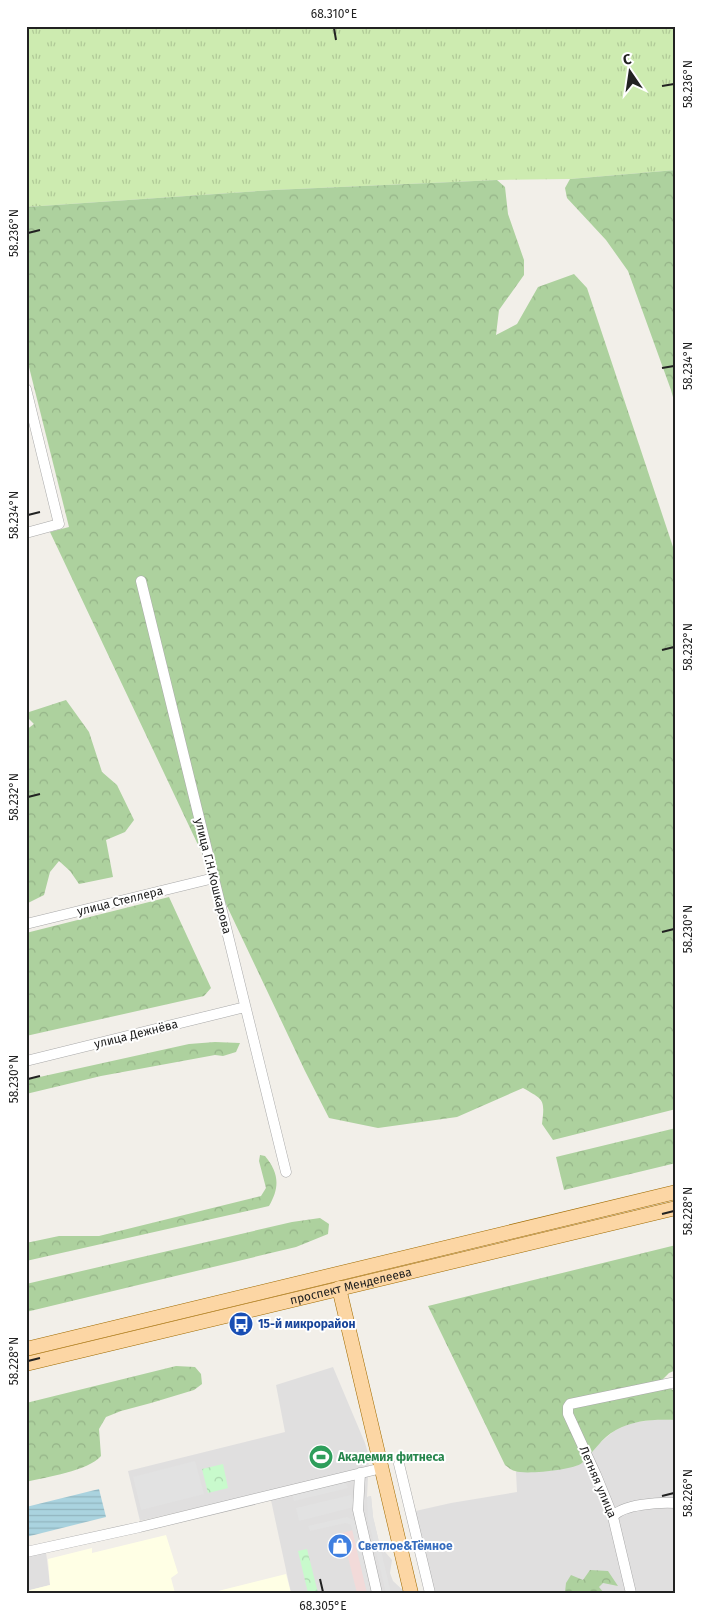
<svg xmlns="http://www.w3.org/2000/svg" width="702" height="1619" viewBox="0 0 702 1619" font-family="'Fira Sans',sans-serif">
	<defs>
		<pattern id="grass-tufts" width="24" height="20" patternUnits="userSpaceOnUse" patternTransform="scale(1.25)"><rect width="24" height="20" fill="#cdebb0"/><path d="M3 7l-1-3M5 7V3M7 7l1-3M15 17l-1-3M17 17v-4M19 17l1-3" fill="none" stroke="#b0c997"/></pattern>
		<pattern id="forest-crowns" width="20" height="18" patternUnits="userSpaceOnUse" patternTransform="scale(1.25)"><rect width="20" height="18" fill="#add19e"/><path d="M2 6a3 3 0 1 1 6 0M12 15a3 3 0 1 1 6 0" fill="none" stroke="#95b388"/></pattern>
		<pattern id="park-crowns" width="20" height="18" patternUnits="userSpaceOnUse" patternTransform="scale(1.25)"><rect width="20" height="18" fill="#c8facc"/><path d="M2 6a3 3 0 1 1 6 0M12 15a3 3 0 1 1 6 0" fill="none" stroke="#acd6af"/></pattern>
		<pattern id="water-rules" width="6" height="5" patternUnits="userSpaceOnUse" patternTransform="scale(1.25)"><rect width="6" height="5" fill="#aad3df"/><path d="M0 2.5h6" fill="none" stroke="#92b5bf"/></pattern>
	</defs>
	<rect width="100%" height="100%" fill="#f2efe9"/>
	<path fill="#e0dfdf" d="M 333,1367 L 365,1443 L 369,1457 L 367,1497 L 371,1496 L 373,1517 L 380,1546 L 392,1560 L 390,1573 L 393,1581 L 406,1593 L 291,1593 L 269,1491 L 140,1521 L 128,1471 L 285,1432 L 276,1385 Z
		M 660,1419 L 676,1420 L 676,1593 L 431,1593 L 411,1512 L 451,1503 L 517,1492 L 516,1472 L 549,1471 L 582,1463 L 595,1447 L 614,1431 L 630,1423 Z
		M 46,1552 L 50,1585 L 26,1591 L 26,1556 Z"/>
	<path fill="#f2dad9" d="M 353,1530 L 367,1593 L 357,1593 L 342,1533 Z"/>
	<path fill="#ffffe5" d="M 166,1535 L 178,1573 L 171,1578 L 175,1593 L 26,1593 L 26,1591 L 50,1585 L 48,1559 L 92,1548 L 92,1553 Z
		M 286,1574 L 291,1593 L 210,1593 Z"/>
	<path fill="url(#grass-tufts)" d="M 26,26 L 676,26 L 676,170 L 570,179 L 497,180 L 273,190 L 26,207 Z"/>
	<path fill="url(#forest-crowns)" d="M 676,170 L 676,408 L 671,390 L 628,271 L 606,240 L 567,198 L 565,188 L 570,179 Z
		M 497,180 L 505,187 L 508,214 L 524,260 L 524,275 L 499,310 L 496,335 L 517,324 L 538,287 L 574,274 L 587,288 L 676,556 L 676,1109 L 553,1140 L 542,1124 C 545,1099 544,1100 523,1088 L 457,1117 L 378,1128 L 329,1118 L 305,1071 L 50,532 L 69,527 L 26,355 L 26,207 L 273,190 Z
		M 66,700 L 89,732 L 102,772 L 117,785 L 134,820 L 125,832 L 106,840 L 113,877 L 79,884 L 70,871 L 59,861 L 50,872 L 44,895 L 26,904 L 26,730 L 34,724 L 26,716 L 26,713 Z
		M 169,897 L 211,988 L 204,996 L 26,1036 L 26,933 Z
		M 215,1042 L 240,1043 L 236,1052 L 223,1056 L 215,1055 L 101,1076 L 26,1094 L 26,1080 L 189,1044 Z
		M 676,1128 L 676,1163 L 564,1190 L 556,1157 Z
		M 260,1155 L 265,1156 C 279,1173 280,1187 269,1206 L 26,1261 L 26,1243 L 59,1236 L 99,1236 L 261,1196 L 266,1188 L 259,1161 Z
		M 320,1218 L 329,1224 L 328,1234 L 296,1247 L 26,1312 L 26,1284 L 292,1222 Z
		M 676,1245 L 676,1370 L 669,1373 L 663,1379 L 663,1384 L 676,1392 L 676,1420 C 655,1419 634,1420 616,1430 C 601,1438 594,1452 582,1463 C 574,1470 524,1475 515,1471 C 511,1470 508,1467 505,1465 L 428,1306 Z
		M 176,1366 L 195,1367 L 201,1374 L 202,1384 L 194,1390 L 151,1403 L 121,1411 L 106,1417 L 99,1429 L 101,1456 C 88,1471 46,1477 26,1482 L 26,1403 Z
		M 590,1570 L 608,1571 L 618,1586 L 603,1583 L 599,1587 L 604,1593 L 559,1593 L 565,1592 L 566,1583 L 571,1575 L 583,1580 Z"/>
	<path fill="url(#park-crowns)" d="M 223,1464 L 228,1488 L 208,1493 L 202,1469 Z
		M 307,1549 L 318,1593 L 308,1593 L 298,1551 Z"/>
	<path fill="#e2e2e2" d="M 195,1461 L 204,1494 L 141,1510 L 133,1477 Z
		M 345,1481 L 348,1488 L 294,1501 L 292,1494 Z
		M 351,1495 L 354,1507 L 299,1521 L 296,1508 Z
		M 371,1496 L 373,1517 L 391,1593 L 386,1593 L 368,1519 L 367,1497 Z
		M 347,1517 L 356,1521 L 373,1593 L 367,1593 L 351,1525 L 346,1523 L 310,1531 L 308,1526 Z"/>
	<path fill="url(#water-rules)" d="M 99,1489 L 106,1517 L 26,1537 L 26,1507 Z"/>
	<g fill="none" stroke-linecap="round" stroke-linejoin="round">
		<defs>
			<path id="minor" d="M 26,389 L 59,524 L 26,533
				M 141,581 L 286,1172
				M 26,924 L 214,878
				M 26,1061 L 245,1007
				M 399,1464 L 430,1593
				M 360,1473 L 358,1510 L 377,1593
				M 613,1517 C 621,1504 662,1502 676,1503
				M 26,1552 L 140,1527 L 382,1468
				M 631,1593 L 613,1517 L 596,1475 L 568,1414 L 568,1407 L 570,1404 L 676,1382"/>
			<g id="major">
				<path d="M 339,1288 L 411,1593"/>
				<path d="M 26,1349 L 676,1192"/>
				<path id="s1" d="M 26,1364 L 676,1208"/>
			</g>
		</defs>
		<use href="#minor" stroke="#a9a9a9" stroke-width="11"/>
		<use href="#major" stroke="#a06b00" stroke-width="15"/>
		<use href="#minor" stroke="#fff" stroke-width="10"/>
		<use href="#major" stroke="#fcd6a4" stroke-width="14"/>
	</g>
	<path fill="none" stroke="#222" stroke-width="2" d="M 334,28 L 336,40M 662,86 L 674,84M 28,233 L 40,230M 662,368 L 674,366M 28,515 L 40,512M 662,650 L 674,647M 28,797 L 40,794M 662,932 L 674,929M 28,1079 L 40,1076M 662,1214 L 674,1211M 28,1361 L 40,1358M 662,1496 L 674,1493M 320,1579 L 323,1592"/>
	<defs>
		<symbol id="bus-disc" viewBox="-11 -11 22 22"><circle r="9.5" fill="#1a4fb4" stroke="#fff"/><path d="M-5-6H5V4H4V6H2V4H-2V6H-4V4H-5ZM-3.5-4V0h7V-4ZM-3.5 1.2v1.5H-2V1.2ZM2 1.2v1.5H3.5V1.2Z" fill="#fff"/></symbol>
		<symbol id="stadium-disc" viewBox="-11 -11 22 22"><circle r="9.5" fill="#2e9e5b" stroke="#fff"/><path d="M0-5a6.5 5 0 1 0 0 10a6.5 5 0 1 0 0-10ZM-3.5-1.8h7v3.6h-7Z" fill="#fff"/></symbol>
		<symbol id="shop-disc" viewBox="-11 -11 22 22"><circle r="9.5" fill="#3f7fe0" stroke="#fff"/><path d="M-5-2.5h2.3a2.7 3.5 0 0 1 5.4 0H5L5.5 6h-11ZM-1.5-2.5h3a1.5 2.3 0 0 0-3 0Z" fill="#fff"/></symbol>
	</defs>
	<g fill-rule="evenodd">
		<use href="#bus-disc" x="227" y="1310" width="28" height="28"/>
		<use href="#stadium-disc" x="307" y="1443" width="28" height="28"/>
		<use href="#shop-disc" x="326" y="1532" width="28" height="28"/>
	</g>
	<g text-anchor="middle" stroke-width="4" stroke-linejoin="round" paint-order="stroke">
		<g font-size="12" fill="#222" stroke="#fff">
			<text transform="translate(213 876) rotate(76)" y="4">улица Г.Н.Кошкарова</text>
			<text transform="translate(120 901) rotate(-14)" y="4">улица Стеллера</text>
			<text transform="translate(136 1034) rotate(-14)" y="4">улица Дежнёва</text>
			<text dy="4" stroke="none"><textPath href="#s1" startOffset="334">проспект Менделеева</textPath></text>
			<text transform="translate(598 1482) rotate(67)" y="4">Летняя улица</text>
		</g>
		<g font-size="12" font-weight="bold" fill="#164399" stroke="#fff" text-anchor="start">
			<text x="258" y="1328">15-й микрорайон</text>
		</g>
		<g font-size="12" font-weight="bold" fill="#27864d" stroke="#fff" text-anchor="start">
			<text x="338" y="1461">Академия фитнеса</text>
		</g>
		<g font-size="12" font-weight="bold" fill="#366cbe" stroke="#fff" text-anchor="start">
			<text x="358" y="1550">Светлое&amp;Тёмное</text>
		</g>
	</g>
	<rect width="702" height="1619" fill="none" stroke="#ffffff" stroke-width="55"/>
	<g transform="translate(630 72) rotate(347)" stroke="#ffffff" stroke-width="4" paint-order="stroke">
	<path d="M0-4L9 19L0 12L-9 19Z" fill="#222222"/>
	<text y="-8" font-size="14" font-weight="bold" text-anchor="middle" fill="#222222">С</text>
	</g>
	<rect x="28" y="28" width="646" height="1564" fill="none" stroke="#222" stroke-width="2"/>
	<g font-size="12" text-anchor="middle" fill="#222">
		<text x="334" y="18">68.310°E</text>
		<text transform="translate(688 84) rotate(-90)" y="4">58.236°N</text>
		<text transform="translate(14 233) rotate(-90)" y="4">58.236°N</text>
		<text transform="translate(688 366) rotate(-90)" y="4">58.234°N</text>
		<text transform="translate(14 515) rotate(-90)" y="4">58.234°N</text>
		<text transform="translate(688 647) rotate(-90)" y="4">58.232°N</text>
		<text transform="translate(14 797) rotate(-90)" y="4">58.232°N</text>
		<text transform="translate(688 929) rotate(-90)" y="4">58.230°N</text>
		<text transform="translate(14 1079) rotate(-90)" y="4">58.230°N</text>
		<text transform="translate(688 1211) rotate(-90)" y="4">58.228°N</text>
		<text transform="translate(14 1361) rotate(-90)" y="4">58.228°N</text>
		<text transform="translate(688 1493) rotate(-90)" y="4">58.226°N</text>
		<text x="323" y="1610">68.305°E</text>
	</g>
</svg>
